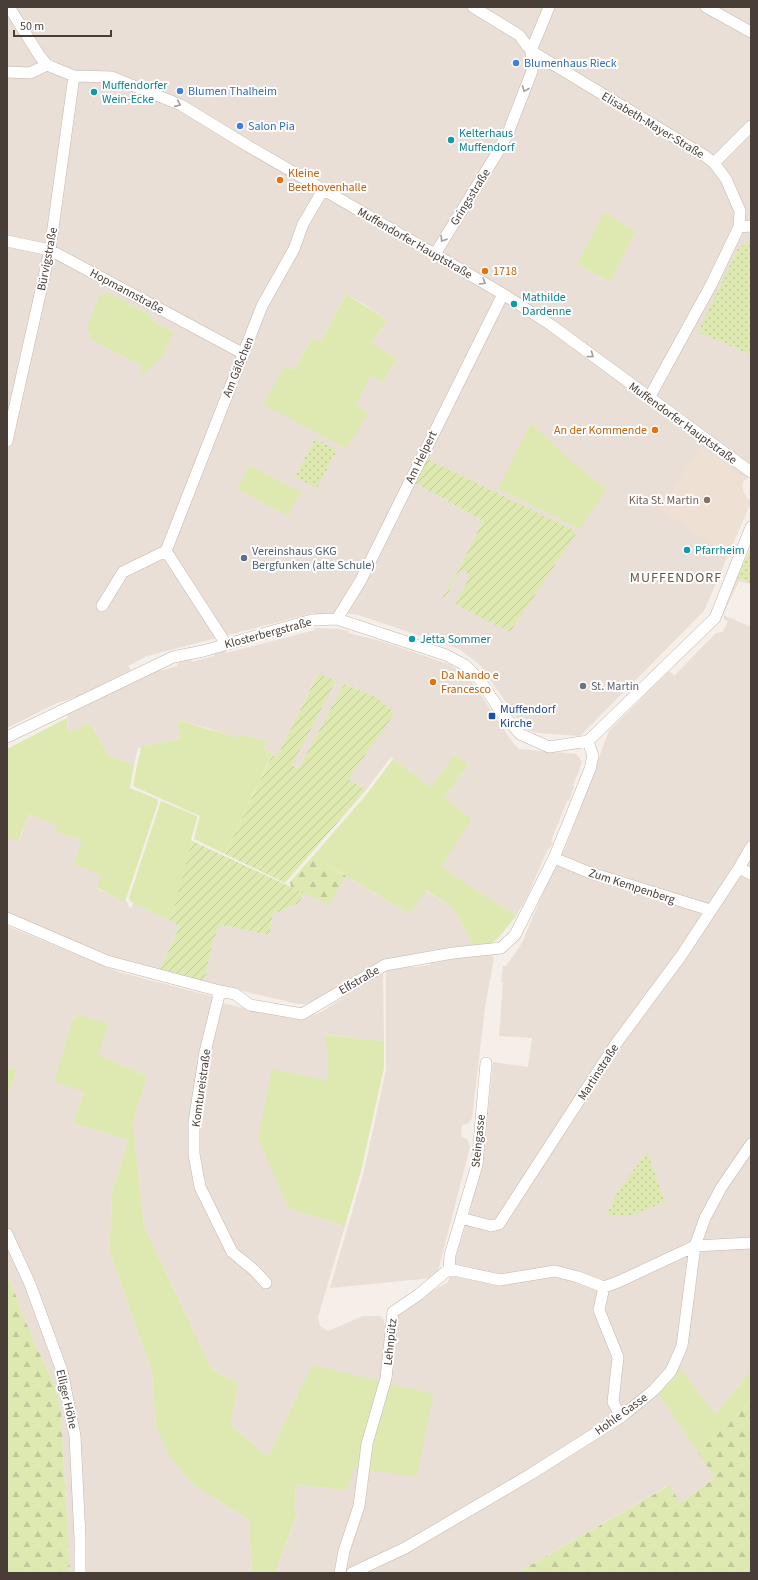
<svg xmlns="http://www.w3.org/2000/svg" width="758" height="1580" viewBox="0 0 758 1580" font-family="'Source Sans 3',sans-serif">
	<defs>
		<pattern id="forest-firs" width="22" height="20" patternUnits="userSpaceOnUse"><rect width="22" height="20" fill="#dee9b2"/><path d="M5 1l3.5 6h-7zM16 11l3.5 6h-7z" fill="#c0c99a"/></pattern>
		<pattern id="park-dots" width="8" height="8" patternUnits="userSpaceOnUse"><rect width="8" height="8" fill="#dee9b2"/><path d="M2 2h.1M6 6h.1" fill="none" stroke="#c0c99a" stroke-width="1.8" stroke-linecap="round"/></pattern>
		<pattern id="garden-furrows" width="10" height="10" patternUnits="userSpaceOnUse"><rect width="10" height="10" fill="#dee9b2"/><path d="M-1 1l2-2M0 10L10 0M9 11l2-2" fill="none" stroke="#c0c99a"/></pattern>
	</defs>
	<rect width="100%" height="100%" fill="#f5eee9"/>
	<path fill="#e9dfd7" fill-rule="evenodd" d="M 7,7 L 751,7 L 751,239 L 699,332 L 751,355 L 751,475 L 743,482 L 742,486 L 744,494 L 751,502 L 704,611 L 580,736 L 537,733 L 528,730 L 521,724 L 480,665 L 459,649 L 355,614 L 328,613 L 316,615 L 313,613 L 147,656 L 128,666 L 131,670 L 82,695 L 57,703 L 7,728 ZM 632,230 L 636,232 L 611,281 L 605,280 L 577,264 ZM 107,293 L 148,314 L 153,321 L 174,332 L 142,366 L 89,339 ZM 346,294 L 362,303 L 387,320 L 372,343 L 397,359 L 383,382 L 371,375 L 356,405 L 369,412 L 285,366 L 294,370 L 312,338 L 320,343 ZM 557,450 L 581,471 L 498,489 ZM 415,483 L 577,532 L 461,606 L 456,604 L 472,575 L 461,570 L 443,597 L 459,569 L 483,521 Z
		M 737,578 L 751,585 L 739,581 L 723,615 L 751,627 L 751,1370 L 715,1415 L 678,1372 L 674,1379 L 658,1394 L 716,1477 L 680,1503 L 669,1485 L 517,1573 L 275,1573 L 298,1513 L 294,1512 L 296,1485 L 347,1490 L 312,1366 L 268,1457 L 231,1426 L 238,1383 L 212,1370 L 144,1226 L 133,1123 L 147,1076 L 97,1055 L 75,1020 L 73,1019 L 84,1092 L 73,1123 L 128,1140 L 111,1196 L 112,1208 L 109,1250 L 152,1372 L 156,1426 L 177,1467 L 195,1486 L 249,1520 L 252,1573 L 70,1573 L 61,1413 L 55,1386 L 33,1340 L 7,1273 L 7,1099 L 17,1070 L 7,1067 L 7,926 L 119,972 L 211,996 L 215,1000 L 226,1004 L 294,1019 L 302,1019 L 321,1012 L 383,972 L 384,1041 L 325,1035 L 328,1058 L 328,1082 L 289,1209 L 345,1226 L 318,1317 L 320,1326 L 328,1331 L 363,1316 L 380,1316 L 383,1319 L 386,1329 L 398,1316 L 406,1305 L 448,1282 L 469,1215 L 483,1160 L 493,1062 L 528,1067 L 532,1038 L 499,1036 L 503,983 L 501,982 L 503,966 L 506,966 L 522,943 L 554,867 L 565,849 L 609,731 L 669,671 L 674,676 L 716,633 L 723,632 L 728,621 L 725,620 L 722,612 Z
		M 315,628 L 339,629 L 349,631 L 348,633 L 381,641 L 451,665 L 469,678 L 513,743 L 519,749 L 576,754 L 582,762 L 573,786 L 574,787 L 569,801 L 567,801 L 551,841 L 553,843 L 547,851 L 527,897 L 516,916 L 440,867 L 472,819 L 444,798 L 469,764 L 454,755 L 431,789 L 391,757 L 366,790 L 348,779 L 394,713 L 374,696 L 344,684 L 299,768 L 292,764 L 336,681 L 317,674 L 277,757 L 264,751 L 268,741 L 239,735 L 238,739 L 211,729 L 178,720 L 180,739 L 138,748 L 134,765 L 109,756 L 90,723 L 68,734 L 67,711 L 160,669 L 161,671 L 177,666 L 177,663 L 190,659 L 192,662 L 214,656 L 214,652 L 226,650 L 226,653 L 315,630 Z
		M 29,814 L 57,826 L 55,832 L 82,840 L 102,875 L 97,889 L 127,902 L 129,907 L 131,908 L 133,903 L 180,925 L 159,971 L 128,963 L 108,955 L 7,914 L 7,837 L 19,841 Z
		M 346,876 L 410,914 L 425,890 L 453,908 L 475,948 L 395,959 L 306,1004 L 298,1004 L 204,982 L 213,941 L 220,925 L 269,935 L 273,914 L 299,903 L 304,893 L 329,905 Z
		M 491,954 L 494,958 L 485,1007 L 472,1118 L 469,1123 L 462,1125 L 461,1136 L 468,1140 L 470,1147 L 437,1275 L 432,1278 L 330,1288 L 364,1171 L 386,1069 L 386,970 L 399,967 L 415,967 L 430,965 L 430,962 Z"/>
	<path fill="#eee0d3" d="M 701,446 L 745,478 L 743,482 L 742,490 L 746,497 L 751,501 L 728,555 L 675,519 L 673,521 L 658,511 Z"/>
	<path fill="#dee9b2" d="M 604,212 L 636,232 L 611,281 L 605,280 L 577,264 Z
		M 108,293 L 148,314 L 153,321 L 174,332 L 162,356 L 143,374 L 140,373 L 142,366 L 89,339 L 91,334 L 86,331 L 99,296 Z
		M 346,294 L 387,320 L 372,343 L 397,359 L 383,382 L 371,375 L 356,405 L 369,413 L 346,449 L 263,404 L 285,366 L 294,370 L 312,338 L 320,343 Z
		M 531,423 C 556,448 578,468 607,489 L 580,529 L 498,489 Z
		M 249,465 L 301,492 L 288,516 L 237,489 Z
		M 67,718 L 68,733 L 90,723 L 109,756 L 134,765 L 130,788 L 157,799 L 158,803 L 125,902 L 97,888 L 101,875 L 74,864 L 82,840 L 55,832 L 57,826 L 29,814 L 18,842 L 7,837 L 7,749 Z
		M 178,720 L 238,738 L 239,735 L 268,741 L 264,750 L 272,754 L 225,854 L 194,839 L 200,816 L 135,787 L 133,785 L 141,747 L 180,739 Z
		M 454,755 L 469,764 L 444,798 L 472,819 L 441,867 L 516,916 L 500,936 L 489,946 L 475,948 L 453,908 L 426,890 L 410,914 L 313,856 L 366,795 L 393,759 L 431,788 Z
		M 161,801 L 197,816 L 197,818 L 191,840 L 192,841 L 170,921 L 131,902 L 129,898 Z
		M 77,1014 L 108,1024 L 98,1055 L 147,1076 L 133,1123 L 144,1226 L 212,1370 L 238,1383 L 231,1426 L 268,1457 L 312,1365 L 433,1394 L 417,1477 L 354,1468 L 347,1490 L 296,1485 L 294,1512 L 298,1512 L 275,1573 L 252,1573 L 249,1520 L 195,1486 L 177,1467 L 167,1451 L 156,1426 L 152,1372 L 109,1250 L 112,1208 L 111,1196 L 128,1140 L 73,1123 L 84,1092 L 54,1082 L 73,1019 L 75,1020 Z
		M 324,1035 L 384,1041 L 384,1068 L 361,1171 L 345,1226 L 289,1209 L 258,1139 L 272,1069 L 328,1081 L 328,1058 Z
		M 7,1067 L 17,1070 L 7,1099 Z
		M 680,1368 L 715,1415 L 751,1370 L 751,1401 L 698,1452 L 658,1394 L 674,1379 Z"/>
	<path fill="url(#forest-firs)" d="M 313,856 L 346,876 L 329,905 L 291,887 L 290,882 Z
		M 7,1273 L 33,1340 L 55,1386 L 61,1413 L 70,1573 L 7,1573 Z
		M 751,1401 L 751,1573 L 517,1573 L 670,1485 L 680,1503 L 715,1478 L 698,1452 Z"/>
	<path fill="url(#park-dots)" d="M 751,239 L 751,355 L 698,332 L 738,249 Z
		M 315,439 L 337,450 L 317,488 L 295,477 Z
		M 751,547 L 751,584 L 737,578 Z
		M 647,1152 L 665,1202 L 632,1215 L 607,1215 L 616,1194 Z"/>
	<path fill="url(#garden-furrows)" d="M 427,459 L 577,532 L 510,632 L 455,604 L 471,575 L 461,570 L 445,598 L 443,597 L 459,569 L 483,521 L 415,483 Z
		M 318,673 L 336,681 L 292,765 L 299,768 L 344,684 L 374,696 L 395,713 L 348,779 L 366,790 L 285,883 L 225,854 L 272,755 L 277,757 Z
		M 192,841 L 304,893 L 299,903 L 273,914 L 269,935 L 220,925 L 213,941 L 204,982 L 159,971 L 180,926 L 170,921 Z"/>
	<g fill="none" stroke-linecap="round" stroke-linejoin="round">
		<defs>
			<path id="minor" d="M 9,7 L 39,55 L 47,65
				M 706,7 L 751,32
				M 531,51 L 705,156 L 714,163 L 726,179 L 740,211 L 739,227
				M 531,51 L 549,7
				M 7,72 L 30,73 L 47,65 L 74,76 L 112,77 L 181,105 L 248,146 L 503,294 L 551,325 L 751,472
				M 714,163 L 751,126
				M 7,241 L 50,250 L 244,354
				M 435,254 L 496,155 L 508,133 L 532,71 L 531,51 L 519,35 L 473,7
				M 649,398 L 711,285 L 739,227 L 751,226
				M 7,441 L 50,250 L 74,76
				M 102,606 L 123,572 L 166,551
				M 337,619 L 361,580 L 503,294
				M 226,644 L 166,551 L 262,306 L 294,249 L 303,224 L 323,190
				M 7,737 L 173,657 L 203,651 L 312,620 L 337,619 L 446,655 L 465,665 L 480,680 L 501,712 L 520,734 L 549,747 L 588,741 L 715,618 L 751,527
				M 554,858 L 588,872 L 710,910
				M 739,868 L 751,874
				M 7,918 L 107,961 L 220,991 L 235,994 L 250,1005 L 302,1014 L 385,965 L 453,953 L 501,948 L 515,935 L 554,858 L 590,769 L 593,756 L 588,741
				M 220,991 L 205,1052 L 194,1122 L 194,1154 L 200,1187 L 232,1252 L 254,1270 L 266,1283
				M 461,1218 L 491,1226 L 499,1224 L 615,1045 L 681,956 L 739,868 L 751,847
				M 7,1234 L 30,1284 L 62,1371 L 75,1436 L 80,1538 L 80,1573
				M 449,1269 L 450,1255 L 477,1165 L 486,1063
				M 621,1417 L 613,1402 L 618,1357 L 599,1310 L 604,1287 L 618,1282 L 695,1246 L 751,1243
				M 340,1573 L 344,1551 L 359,1506 L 367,1444 L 386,1378 L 393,1312 L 418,1295 L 449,1269 L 500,1280 L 555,1271 L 578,1277 L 604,1287
				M 352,1573 L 405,1548 L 531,1474 L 621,1417 L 654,1390 L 671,1371 L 682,1346 L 695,1246 L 705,1218 L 721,1188 L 751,1144"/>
		</defs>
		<use href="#minor" stroke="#c4b7ae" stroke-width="12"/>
		<use href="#minor" stroke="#fff" stroke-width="11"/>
	</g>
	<defs><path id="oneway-chevron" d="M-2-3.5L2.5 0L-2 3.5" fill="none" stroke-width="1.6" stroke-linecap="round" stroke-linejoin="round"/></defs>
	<g stroke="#a49e9b">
		<use href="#oneway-chevron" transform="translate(525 89) rotate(112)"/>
		<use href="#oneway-chevron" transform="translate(178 104) rotate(24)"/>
		<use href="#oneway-chevron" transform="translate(443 239) rotate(122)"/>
		<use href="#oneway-chevron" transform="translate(483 282) rotate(30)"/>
		<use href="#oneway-chevron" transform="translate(591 355) rotate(36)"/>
	</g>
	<g fill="#3f7fe0" stroke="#fff" stroke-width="1.5">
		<circle cx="516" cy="63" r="4"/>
		<circle cx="180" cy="91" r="4"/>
		<circle cx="240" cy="126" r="4"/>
	</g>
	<g fill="#0f9aa8" stroke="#fff" stroke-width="1.5">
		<circle cx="94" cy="92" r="4"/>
		<circle cx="451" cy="140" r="4"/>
		<circle cx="514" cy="304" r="4"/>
		<circle cx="687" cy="550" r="4"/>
		<circle cx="412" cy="639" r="4"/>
	</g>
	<g fill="#e8710a" stroke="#fff" stroke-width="1.5">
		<circle cx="280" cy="180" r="4"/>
		<circle cx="485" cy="271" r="4"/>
		<circle cx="655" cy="430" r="4"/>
		<circle cx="433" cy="682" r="4"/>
	</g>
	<circle fill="#8d6e63" stroke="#fff" stroke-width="1.5" cx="707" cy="500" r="4"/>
	<circle fill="#5c6f8a" stroke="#fff" stroke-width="1.5" cx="244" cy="558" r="4"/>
	<circle fill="#6b7280" stroke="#fff" stroke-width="1.5" cx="583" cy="686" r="4"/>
	<rect fill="#1a4fb4" stroke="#fff" stroke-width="1.5" x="488" y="712" width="8" height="8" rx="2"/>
	<g text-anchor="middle" stroke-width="4" stroke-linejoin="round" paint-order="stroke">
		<g font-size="12" fill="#366cbe" stroke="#fff" text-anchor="start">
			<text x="524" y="67">Blumenhaus Rieck</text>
			<text x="188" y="95">Blumen Thalheim</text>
			<text x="248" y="130">Salon Pia</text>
		</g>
		<g font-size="12" fill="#0d838f" stroke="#fff" text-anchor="start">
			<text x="102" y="89">Muffendorfer<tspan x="102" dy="14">Wein-Ecke</tspan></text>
			<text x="459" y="137">Kelterhaus<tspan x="459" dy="14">Muffendorf</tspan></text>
			<text x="522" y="301">Mathilde<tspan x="522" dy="14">Dardenne</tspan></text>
			<text x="695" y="554">Pfarrheim</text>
			<text x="420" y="643">Jetta Sommer</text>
		</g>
		<g font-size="12" fill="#493d37" stroke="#fff">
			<text transform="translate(653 125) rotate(31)" y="4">Elisabeth-Mayer-Straße</text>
			<text transform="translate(470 197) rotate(-58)" y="4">Gringsstraße</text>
			<text transform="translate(415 243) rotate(30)" y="4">Muffendorfer Hauptstraße</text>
			<text transform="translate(47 259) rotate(-79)" y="4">Bürvigstraße</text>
			<text transform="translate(127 291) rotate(28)" y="4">Hopmannstraße</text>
			<text transform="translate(238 367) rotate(-68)" y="4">Am Gäßchen</text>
			<text transform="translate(683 423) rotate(36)" y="4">Muffendorfer Hauptstraße</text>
			<text transform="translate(421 457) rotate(-64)" y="4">Am Helpert</text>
			<text transform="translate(268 633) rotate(-15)" y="4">Klosterbergstraße</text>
			<text transform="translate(632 886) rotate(18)" y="4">Zum Kempenberg</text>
			<text transform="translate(359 980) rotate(-30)" y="4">Elfstraße</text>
			<text transform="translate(598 1072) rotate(-57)" y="4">Martinstraße</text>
			<text transform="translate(201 1088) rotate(-82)" y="4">Komtureistraße</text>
			<text transform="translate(478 1141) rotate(-84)" y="4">Steingasse</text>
			<text transform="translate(390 1342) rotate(-84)" y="4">Lehnpütz</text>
			<text transform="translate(67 1399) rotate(77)" y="4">Elliger Höhe</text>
			<text transform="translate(621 1414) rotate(-36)" y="4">Hohle Gasse</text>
		</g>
		<g font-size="12" fill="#c56008" stroke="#fff" text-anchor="start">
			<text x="288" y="177">Kleine<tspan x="288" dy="14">Beethovenhalle</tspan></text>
			<text x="493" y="275">1718</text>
			<text x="647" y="434" text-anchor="end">An der Kommende</text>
			<text x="441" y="679">Da Nando e<tspan x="441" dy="14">Francesco</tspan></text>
		</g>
		<g font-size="12" fill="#785e54" stroke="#fff" text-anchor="end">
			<text x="699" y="504">Kita St. Martin</text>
		</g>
		<g font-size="12" fill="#4e5e75" stroke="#fff" text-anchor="start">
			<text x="252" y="555">Vereinshaus GKG<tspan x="252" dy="14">Bergfunken (alte Schule)</tspan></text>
		</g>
		<g font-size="12" fill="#5b616d" stroke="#fff" text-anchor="start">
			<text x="591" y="690">St. Martin</text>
		</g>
		<g font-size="12" fill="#164399" stroke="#fff" text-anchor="start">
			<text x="500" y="713">Muffendorf<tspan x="500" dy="14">Kirche</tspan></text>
		</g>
		<g font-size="14" letter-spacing="1" fill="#6c584e" stroke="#fff">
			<text x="676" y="582">MUFFENDORF</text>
		</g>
	</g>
	<rect width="758" height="1580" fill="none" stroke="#493d37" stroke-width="16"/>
	<path d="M14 30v6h97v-6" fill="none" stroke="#493d37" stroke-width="2"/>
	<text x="20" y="30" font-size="12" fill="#493d37" stroke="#ffffff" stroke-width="3" paint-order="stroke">50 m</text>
</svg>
